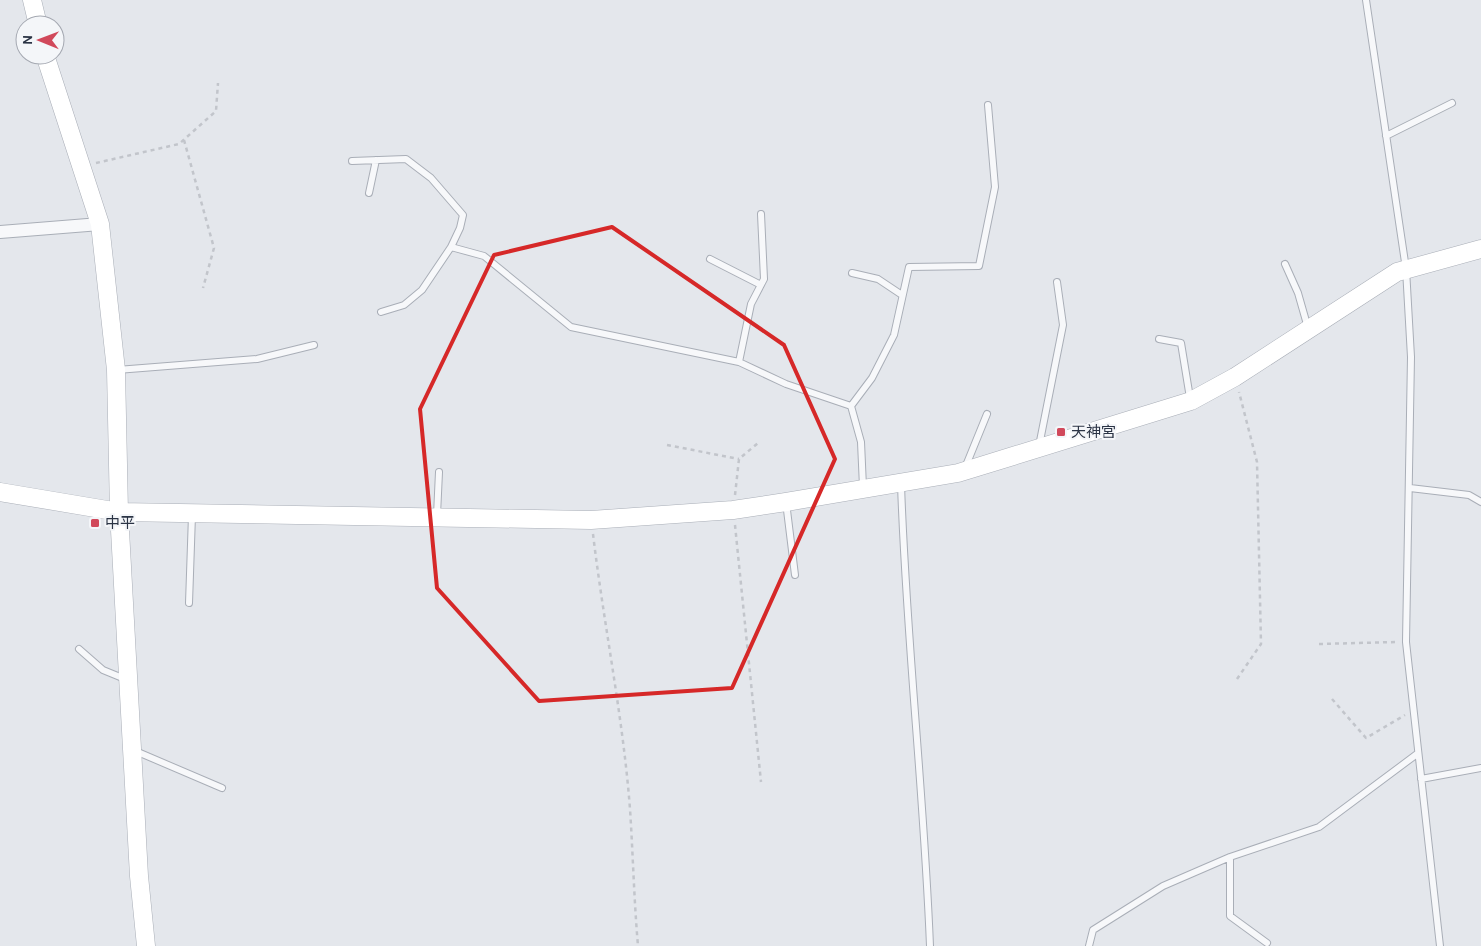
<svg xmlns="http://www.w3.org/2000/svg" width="1481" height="946" viewBox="0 0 1481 946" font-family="Karla,'Noto Sans TC',sans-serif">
	<rect width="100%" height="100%" fill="#e4e7ec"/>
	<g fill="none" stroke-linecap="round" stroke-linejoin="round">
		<defs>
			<path id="lane" d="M 1366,0 L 1406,269 L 1411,357 L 1406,642 L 1440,946
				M 1386,136 L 1452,103
				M 352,161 L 406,159 L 431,178 L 463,215 L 460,228 L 451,247 L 484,256 L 571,327 L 739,362 L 786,384 L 851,406 L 861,442 L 863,487
				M 369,193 L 376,160
				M 710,259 L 761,285
				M 1285,264 L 1298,293 L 1308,328
				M 852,273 L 878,279 L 902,295
				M 381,312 L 404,305 L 422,290 L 451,247
				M 1159,339 L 1181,343 L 1190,398
				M 739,362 L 751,304 L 764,279 L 761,214
				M 117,370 L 257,359 L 314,345
				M 851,406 L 872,378 L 894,335 L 909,267 L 979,266 L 995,187 L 988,105
				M 1039,446 L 1063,325 L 1057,282
				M 965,468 L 987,414
				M 901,484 C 906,638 924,792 930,946
				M 1410,488 L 1469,495 L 1481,502
				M 786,502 L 795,575
				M 437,515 L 439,472
				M 189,603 L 192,515
				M 79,649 L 103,670 L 125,679
				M 133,750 L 222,788
				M 1421,779 L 1481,768
				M 1230,857 L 1230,916 L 1267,943
				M 1089,946 L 1093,930 L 1163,886 L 1230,857 L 1319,827 L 1417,754"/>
			<path id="street" d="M 0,232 L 100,224"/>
			<path id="secondary" d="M 32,0 L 38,25
				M 45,55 L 100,224 L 116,370 L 119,512 L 139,876 L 146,946
				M 0,492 L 119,512 L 591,520 L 733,510 L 786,502 L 958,473 L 1191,401 L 1235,377 L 1397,272 L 1481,249"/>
		</defs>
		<use href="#lane" stroke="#a9aeb7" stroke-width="8"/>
		<use href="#street" stroke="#a9aeb7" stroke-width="14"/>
		<use href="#secondary" stroke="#a9aeb7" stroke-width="19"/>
		<path stroke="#c2c5cb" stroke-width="2.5" stroke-dasharray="4 4" stroke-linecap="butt" d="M 184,140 L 214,248 L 203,288
			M 96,163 L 179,144 L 216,111 L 218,83
			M 667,445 L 739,459
			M 735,495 L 739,459 L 758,443
			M 735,525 L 761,782
			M 593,534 C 604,626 623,717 630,809 C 633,855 634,900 638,946
			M 1319,644 L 1397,642
			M 1237,679 L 1261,644 L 1257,462 L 1239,392
			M 1332,699 L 1366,738 L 1405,715"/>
		<use href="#lane" stroke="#f7f8fa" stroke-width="6"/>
		<use href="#street" stroke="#f7f8fa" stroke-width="12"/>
		<use href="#secondary" stroke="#fff" stroke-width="18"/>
	</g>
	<path fill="none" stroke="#d62828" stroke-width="4" stroke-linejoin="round" d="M 612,227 L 784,345 L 835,459 L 732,688 L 539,701 L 437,588 L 420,409 L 494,255 Z"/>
	<g fill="#d1495b" stroke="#f4f6f9" stroke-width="2">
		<rect x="1056" y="427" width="10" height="10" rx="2.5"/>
		<rect x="90" y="518" width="10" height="10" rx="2.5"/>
	</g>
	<g text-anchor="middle" stroke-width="4" stroke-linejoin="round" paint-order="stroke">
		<g font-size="15" fill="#2b3445" stroke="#f4f6f9" text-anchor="start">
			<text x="1071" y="437">天神宮</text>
			<text x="105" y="528">中平</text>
		</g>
	</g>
	<g transform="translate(40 40) rotate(271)"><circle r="24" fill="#f4f6f9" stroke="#a4a8b1"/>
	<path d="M0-4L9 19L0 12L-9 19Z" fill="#d1495b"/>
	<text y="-8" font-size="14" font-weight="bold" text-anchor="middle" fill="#2b3445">N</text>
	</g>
</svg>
